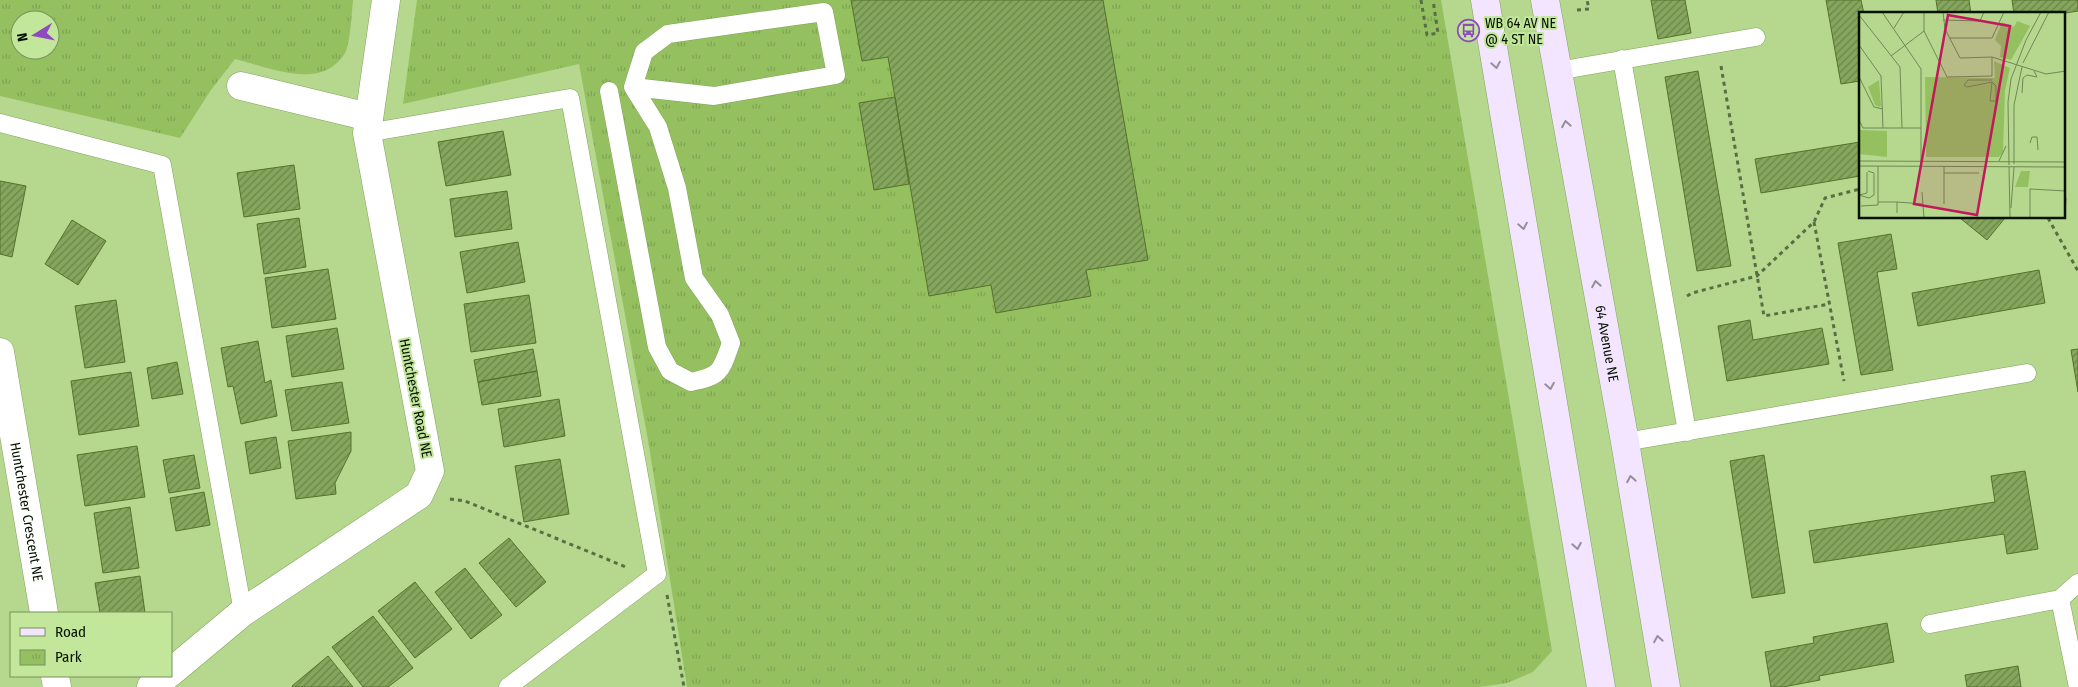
<svg xmlns="http://www.w3.org/2000/svg" width="2078" height="687" viewBox="0 0 2078 687" font-family="'Fira Sans Condensed',sans-serif">
	<defs>
		<pattern id="park-tufts" width="24" height="20" patternUnits="userSpaceOnUse" patternTransform="scale(1.25)"><rect width="24" height="20" fill="#95c060"/><path d="M3 7l-1-3M5 7V3M7 7l1-3M15 17l-1-3M17 17v-4M19 17l1-3" fill="none" stroke="#7fa452"/></pattern>
		<pattern id="building-hatch" width="6" height="6" patternUnits="userSpaceOnUse" patternTransform="scale(1.25)"><rect width="6" height="6" fill="#85a65d"/><path d="M-1 1l2-2M0 6l6-6M5 7l2-2" fill="none" stroke="#6b864a"/></pattern>
	</defs>
	<rect width="100%" height="100%" fill="#b5d88e"/>
	<path fill="url(#park-tufts)" fill-rule="evenodd" d="M 0,0 L 353,0 C 352,11 350,45 345,53 C 322,92 268,67 235,59 L 211,90 L 180,138 L 0,96 ZM 20,20 L 50,20 L 50,50 L 20,50 Z
		M 417,0 L 1441,0 L 1552,651 L 1533,672 L 1507,683 L 1480,687 L 687,687 L 648,440 L 579,64 L 403,104 Z"/>
	<path fill="url(#building-hatch)" stroke="#54722a" d="M 851,0 L 1103,0 L 1148,260 L 1086,270 L 1091,296 L 996,313 L 991,285 L 929,296 L 888,57 L 862,61 Z
		M 1651,0 L 1685,0 L 1691,33 L 1658,39 Z
		M 1826,0 L 1861,0 L 1864,14 L 1860,14 L 1860,81 L 1841,84 Z
		M 1936,0 L 1969,0 L 1971,14 L 1938,14 Z
		M 2012,0 L 2078,0 L 2078,11 L 2059,14 L 2014,14 Z
		M 1698,71 L 1731,266 L 1697,271 L 1665,77 Z
		M 895,97 L 909,184 L 874,190 L 859,103 Z
		M 503,131 L 511,175 L 446,186 L 438,142 Z
		M 1860,142 L 1860,176 L 1761,193 L 1755,159 Z
		M 294,165 L 300,209 L 244,217 L 237,173 Z
		M 0,181 L 26,186 L 12,257 L 0,254 Z
		M 507,191 L 512,229 L 455,237 L 450,199 Z
		M 299,218 L 306,267 L 264,274 L 257,224 Z
		M 1960,218 L 2005,218 L 1987,240 Z
		M 72,220 L 106,241 L 78,285 L 45,264 Z
		M 1891,234 L 1897,269 L 1877,272 L 1893,370 L 1861,375 L 1838,243 Z
		M 518,242 L 525,282 L 467,293 L 460,252 Z
		M 328,269 L 336,319 L 272,328 L 265,278 Z
		M 2039,270 L 2045,303 L 1918,326 L 1912,293 Z
		M 529,295 L 536,343 L 471,352 L 464,304 Z
		M 116,300 L 125,362 L 85,368 L 75,306 Z
		M 1750,320 L 1753,340 L 1822,328 L 1829,364 L 1727,381 L 1718,326 Z
		M 337,328 L 344,369 L 292,377 L 286,336 Z
		M 258,341 L 265,383 L 271,380 L 277,416 L 241,424 L 233,386 L 228,387 L 221,348 Z
		M 533,349 L 537,371 L 478,382 L 474,360 Z
		M 2078,349 L 2078,392 L 2071,350 Z
		M 177,362 L 183,394 L 152,399 L 147,368 Z
		M 537,371 L 541,396 L 482,405 L 478,382 Z
		M 131,372 L 139,426 L 79,435 L 71,381 Z
		M 342,382 L 349,423 L 292,431 L 285,390 Z
		M 559,399 L 565,436 L 504,447 L 498,409 Z
		M 351,432 L 351,451 L 335,483 L 336,494 L 296,499 L 288,441 Z
		M 276,437 L 281,468 L 250,474 L 245,442 Z
		M 137,446 L 145,497 L 85,506 L 77,455 Z
		M 194,455 L 200,488 L 169,493 L 163,460 Z
		M 1764,455 L 1785,593 L 1752,598 L 1730,461 Z
		M 560,459 L 569,514 L 524,522 L 515,466 Z
		M 2025,471 L 2038,549 L 2007,554 L 2004,534 L 1814,563 L 1809,531 L 1995,502 L 1991,476 Z
		M 204,492 L 210,525 L 176,531 L 170,498 Z
		M 130,507 L 139,568 L 103,573 L 94,513 Z
		M 509,538 L 546,582 L 516,607 L 479,563 Z
		M 465,568 L 502,615 L 471,639 L 435,592 Z
		M 140,576 L 145,613 L 100,613 L 95,583 Z
		M 415,582 L 452,629 L 415,658 L 378,611 Z
		M 373,616 L 413,668 L 388,687 L 363,687 L 332,647 Z
		M 1887,623 L 1894,662 L 1819,676 L 1820,680 L 1783,687 L 1771,687 L 1765,652 L 1814,643 L 1813,637 Z
		M 328,656 L 353,687 L 293,687 L 292,686 Z
		M 2018,666 L 2021,687 L 1967,687 L 1965,675 Z"/>
	<g fill="none" stroke-linecap="round" stroke-linejoin="round">
		<defs>
			<path id="service" d="M 824,12 L 836,75 L 714,96 L 633,87 L 644,52 L 668,34 Z
				M 1622,59 L 1687,432
				M 1557,71 L 1756,37
				M 609,91 L 657,347 L 670,371 L 691,382 C 721,376 721,371 731,343 L 720,315 L 694,278 L 677,188 L 658,127 L 633,87
				M 0,123 L 162,165 L 243,612
				M 367,133 L 570,98 L 657,574 L 508,687
				M 1625,442 L 2027,373
				M 2060,599 L 2078,687
				M 1930,624 L 2060,599 L 2078,583"/>
			<g id="minor">
				<path d="M 241,86 L 369,117"/>
				<path id="s1" d="M 0,352 L 44,613"/>
				<path d="M 171,672 L 243,612 L 419,495 L 430,471 L 367,133 L 386,0"/>
				<path d="M 55,676 L 57,687"/>
				<path d="M 151,687 L 166,676"/>
			</g>
			<g id="secondary">
				<path d="M 1485,0 L 1601,687"/>
				<path id="s2" d="M 1545,0 L 1625,442 L 1666,687"/>
			</g>
		</defs>
		<use href="#service" stroke="#82a45b" stroke-width="19"/>
		<use href="#minor" stroke="#82a45b" stroke-width="29"/>
		<use href="#secondary" stroke="#82a45b" stroke-width="29"/>
		<path stroke="#596f43" stroke-width="3" stroke-dasharray="4 4" stroke-linecap="butt" d="M 1421,0 L 1427,35 L 1438,33 L 1433,0
			M 1577,10 L 1589,9 L 1587,0
			M 1721,66 L 1764,316 L 1829,304
			M 2048,218 L 2078,271
			M 1814,222 L 1844,381
			M 1687,296 L 1692,293 L 1757,276 L 1814,222 L 1825,198 L 1860,189
			M 450,499 L 465,501 L 626,567
			M 667,595 L 684,687"/>
		<use href="#service" stroke="#fff" stroke-width="18"/>
		<use href="#minor" stroke="#fff" stroke-width="28"/>
		<use href="#secondary" stroke="#f3e5ff" stroke-width="28"/>
	</g>
	<defs><path id="oneway-chevron" d="M-2-3.5L2.5 0L-2 3.5" fill="none" stroke-width="1.6" stroke-linecap="round" stroke-linejoin="round" transform="scale(1.25)"/></defs>
	<g stroke="#949099">
		<use href="#oneway-chevron" transform="translate(1496 65) rotate(80)"/>
		<use href="#oneway-chevron" transform="translate(1566 124) rotate(-100)"/>
		<use href="#oneway-chevron" transform="translate(1523 226) rotate(80)"/>
		<use href="#oneway-chevron" transform="translate(1596 284) rotate(-100)"/>
		<use href="#oneway-chevron" transform="translate(1550 386) rotate(80)"/>
		<use href="#oneway-chevron" transform="translate(1631 479) rotate(-100)"/>
		<use href="#oneway-chevron" transform="translate(1577 546) rotate(80)"/>
		<use href="#oneway-chevron" transform="translate(1658 639) rotate(-100)"/>
	</g>
	<defs>
		<symbol id="bus-ring" viewBox="-11 -11 22 22"><circle r="9.5" fill="#c2e69a" stroke="#8f4abe" stroke-width="1.5"/><path d="M-5-6H5V4H4V6H2V4H-2V6H-4V4H-5ZM-3.5-4V0h7V-4ZM-3.5 1.2v1.5H-2V1.2ZM2 1.2v1.5H3.5V1.2Z" fill="#8f4abe"/></symbol>
	</defs>
	<g fill-rule="evenodd">
		<use href="#bus-ring" x="1456" y="18" width="25" height="25"/>
	</g>
	<g text-anchor="middle" stroke-width="4" stroke-linejoin="round" paint-order="stroke">
		<g font-size="14" fill="#061100" stroke="#c2e69a" text-anchor="start">
			<text x="1485" y="28">WB 64 AV NE<tspan x="1485" dy="16">@ 4 ST NE</tspan></text>
		</g>
		<g font-size="14" fill="#061100" stroke="#c2e69a">
			<text dy="5" stroke="none"><textPath href="#s2" startOffset="349">64 Avenue NE</textPath></text>
			<text transform="translate(416 398) rotate(79)" y="5">Huntchester Road NE</text>
			<text dy="5" stroke="none"><textPath href="#s1" startOffset="162">Huntchester Crescent NE</textPath></text>
		</g>
	</g>
	<g transform="translate(1859 12)">
		<rect width="206" height="206" fill="#b5d88e"/>
		<path d="M 0,118 L 28,119 L 28,145 L 0,142 Z" fill="#95c060"/>
		<path d="M 158,9 L 171,14 L 152,48 L 141,45 L 142,34 L 136,28 L 143,10 L 155,15 ZM 135,49 L 151,56 L 146,79 L 144,141 L 140,145 L 67,145 L 66,65 L 136,66 ZM 20,68 L 22,94 L 20,95 L 16,93 L 9,75 ZM 162,159 L 171,159 L 169,175 L 156,175 Z" fill="#95c060"/>
		<path fill="none" stroke="#6f8855" stroke-width="1" d="M 23,0 L 62,57 L 62,149M 84,0 L 86,17 L 101,46 L 133,45 L 187,62 L 207,59M 0,3 L 41,55 L 43,116M 84,8 L 121,9 L 125,0M 35,16 L 45,0M 65,19 L 88,65 L 133,64 L 133,45M 91,26 L 133,26 L 145,0M 0,33 L 22,64 L 24,116M 32,44 L 65,19 L 65,0M 164,51 L 190,0M 0,65 L 15,95 L 24,97M 133,68 L 109,68 L 105,73 L 108,75 L 133,70M 133,70 L 137,74 L 137,89 L 131,89 ZM 163,81 L 164,66 L 168,63 L 178,65 L 175,59M 0,108 L 4,116 L 62,116M 171,131 L 173,125 L 178,125 L 179,138M 0,149 L 207,150M 140,149 L 147,134M 155,152 L 155,93 L 163,55M 150,153 L 149,90 L 152,67 L 167,28 L 182,0M 0,154 L 207,155M 150,155 L 151,206M 85,161 L 120,161M 63,180 L 65,206M 0,183 L 10,186 L 15,183 L 15,161 L 9,159M 0,183 L 8,181 L 8,160M 19,190 L 38,190M 85,192 L 85,155M 2,194 L 19,193 L 19,154M 152,196 L 155,155M 38,201 L 38,190 L 64,192M 171,206 L 171,177 L 207,179M 206,206 L 207,186"/>
		<path fill="#c2185b" fill-opacity="0.15" stroke="#c2185b" stroke-width="2.5" d="M 89,3 L 151,14 L 118,203 L 55,192 Z"/>
		<rect width="206" height="206" fill="none" stroke="#061100" stroke-width="2.5"/>
	</g>
	<rect x="10" y="612" width="162" height="65" fill="#c2e69a" stroke="#77915c"/>
	<rect x="20" y="628" width="25" height="8" fill="#f3e5ff" stroke="#77915c"/>
	<text x="55" y="637" font-size="15" fill="#061100">Road</text>
	<rect x="20" y="650" width="25" height="15" fill="url(#park-tufts)" stroke="#77915c"/>
	<text x="55" y="662" font-size="15" fill="#061100">Park</text>
	<g transform="translate(35 35) rotate(260)"><circle r="24" fill="#c2e69a" stroke="#77915c"/>
	<path d="M0-4L9 19L0 12L-9 19Z" fill="#8f4abe"/>
	<text y="-8" font-size="14" font-weight="bold" text-anchor="middle" fill="#061100">N</text>
	</g>
</svg>
